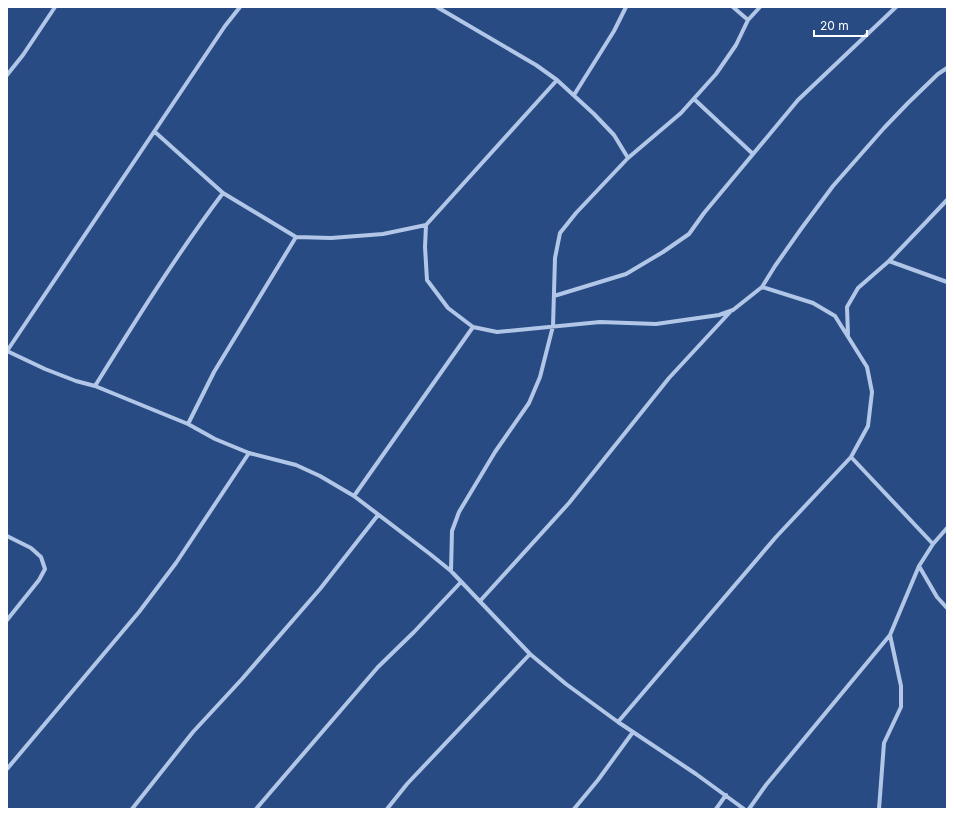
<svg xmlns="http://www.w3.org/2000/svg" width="954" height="816" viewBox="0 0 954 816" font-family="Inter,sans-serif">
	<rect width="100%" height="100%" fill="#284b84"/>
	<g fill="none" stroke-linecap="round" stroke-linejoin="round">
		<path stroke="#b2c7e7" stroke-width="4" d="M 437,7 L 536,65 L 557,80 L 594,114 L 614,135 L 628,158 L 576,213 L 560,233 L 555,258 L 553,326 L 540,377 L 529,403 L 495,452 L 459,512 L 452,531 L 451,571
			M 748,20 L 760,7
			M 7,75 L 23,55 L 55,7
			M 574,95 L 614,31 L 626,7
			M 694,99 L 753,154
			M 155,132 L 223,193 L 296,237 L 331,238 L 383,234 L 426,225 L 557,80
			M 628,158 L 681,113 L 716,74 L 736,45 L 748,20 L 733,7
			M 426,225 L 425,247 L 427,280 L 448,308 L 473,327 L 497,332 L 600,322 L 656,324 L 719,315 L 733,310 L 762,287 L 775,266 L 801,229 L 833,186 L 884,128 L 908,103 L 938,74 L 947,68
			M 889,261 L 947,282
			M 554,296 L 626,274 L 663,252 L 689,234 L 704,213 L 798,100 L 896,7
			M 848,335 L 847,307 L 858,288 L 889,261 L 947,200
			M 7,351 L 45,369 L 76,381 L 95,386 L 188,424 L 215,439 L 249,453 L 296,465 L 320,476 L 354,496 L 430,554 L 451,571 L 530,654 L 566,684 L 618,722 L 696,774 L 744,809
			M 7,351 L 225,26 L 240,7
			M 95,386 C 136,320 177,254 223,193
			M 188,424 L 214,372 L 296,237
			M 851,457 L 933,544
			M 354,496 L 473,327
			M 7,536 L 31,548 L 41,557 L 45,569 L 39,580 L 7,620
			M 919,566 L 937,597 L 947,608
			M 480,601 L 569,503 L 669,378 L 731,311
			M 618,722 L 776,537 L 851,457 L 868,426 L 872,392 L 867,367 L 835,316 L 813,303 L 762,287
			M 7,769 L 139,612 L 176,563 L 249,453
			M 132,809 L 193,732 L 242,679 L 320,589 L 378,515
			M 256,809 L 378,667 L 414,632 L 461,582
			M 387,809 L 407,784 L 530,654
			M 574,809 L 598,780 L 633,732
			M 716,809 L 726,795
			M 749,809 L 766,785 L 890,635
			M 879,809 L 884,743 L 901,707 L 901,686 L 890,635 L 919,566 L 933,544 L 947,528"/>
	</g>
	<rect width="954" height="816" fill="none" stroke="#ffffff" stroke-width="16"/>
	<path d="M814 30v6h53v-6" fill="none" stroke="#ffffff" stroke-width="2"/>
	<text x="820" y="30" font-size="12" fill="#ffffff" stroke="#284b84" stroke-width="3" paint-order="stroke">20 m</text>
</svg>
